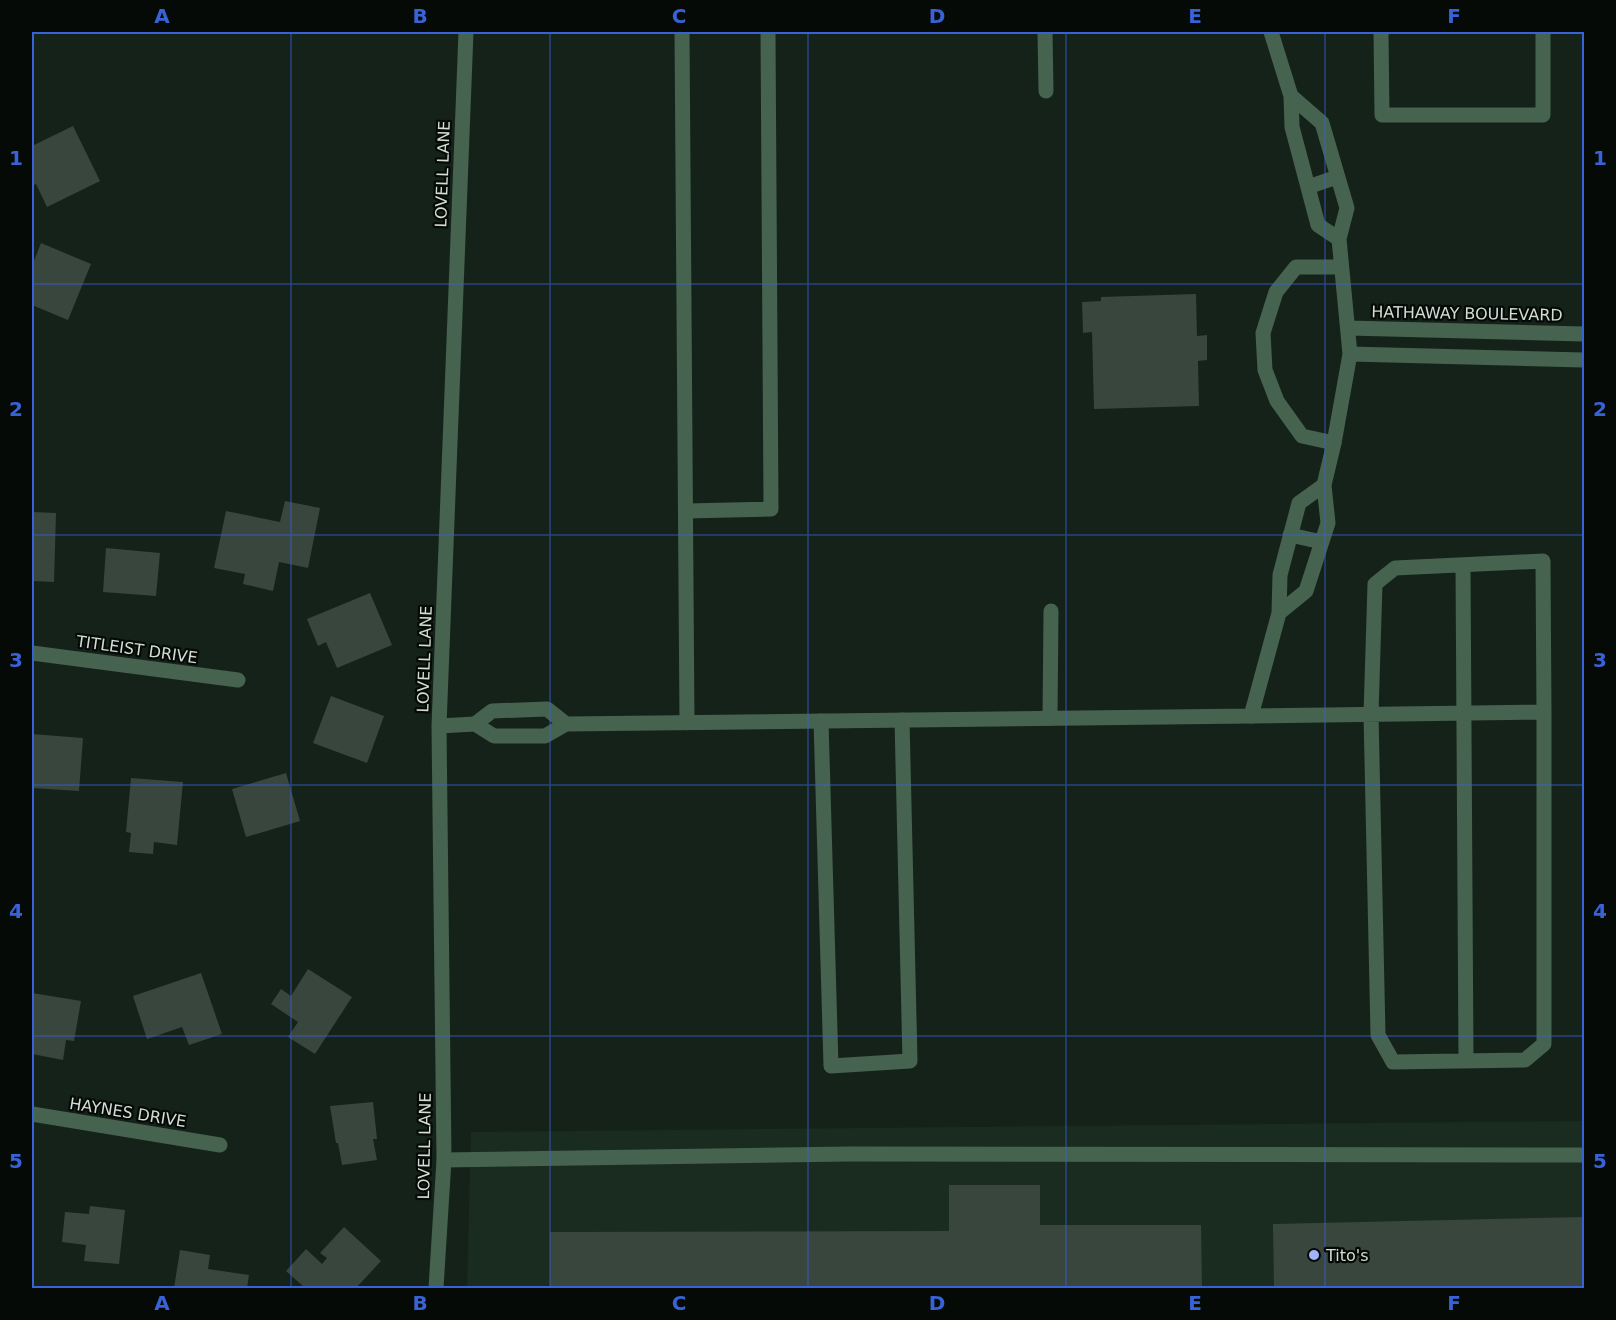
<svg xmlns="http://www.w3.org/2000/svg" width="1616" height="1320" viewBox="0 0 1616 1320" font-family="'DejaVu Sans',sans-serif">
	<rect width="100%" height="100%" fill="#152219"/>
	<path fill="#192c1f" d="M 1584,1121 L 1584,1288 L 467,1288 L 471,1132 Z"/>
	<path fill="#39463d" d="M 73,126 L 100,181 L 47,207 L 36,184 L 32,186 L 32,146 Z
		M 41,243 L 91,264 L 68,320 L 32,305 L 32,266 Z
		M 1196,294 L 1197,336 L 1207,335 L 1207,360 L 1198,361 L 1199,406 L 1094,409 L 1092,332 L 1083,333 L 1082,302 L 1101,301 L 1101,297 Z
		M 285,501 L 320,508 L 308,568 L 279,562 L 273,591 L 243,584 L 245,574 L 214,568 L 226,511 L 280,522 Z
		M 32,512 L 56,513 L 54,582 L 32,581 Z
		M 106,548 L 160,553 L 156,596 L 103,592 Z
		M 370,593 L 392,645 L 337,668 L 326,642 L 318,646 L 307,619 Z
		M 331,696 L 384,716 L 367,763 L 313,743 Z
		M 32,734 L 83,738 L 79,791 L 32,788 Z
		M 286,773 L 300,821 L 246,837 L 232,789 Z
		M 131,778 L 183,782 L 177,845 L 154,842 L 153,854 L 129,852 L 131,833 L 126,832 Z
		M 308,969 L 352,997 L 315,1054 L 288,1037 L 298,1022 L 271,1004 L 281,989 L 291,996 Z
		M 201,973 L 222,1034 L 189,1045 L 182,1027 L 147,1039 L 133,996 Z
		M 32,993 L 81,1001 L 74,1041 L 66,1040 L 63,1060 L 32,1054 Z
		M 373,1102 L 377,1139 L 373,1139 L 377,1160 L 342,1165 L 338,1143 L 336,1143 L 330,1106 Z
		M 949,1185 L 1040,1185 L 1040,1225 L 1201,1225 L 1202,1288 L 550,1288 L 550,1232 L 949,1231 Z
		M 90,1206 L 125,1210 L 119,1264 L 84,1261 L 86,1245 L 62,1242 L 65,1212 L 89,1214 Z
		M 1584,1217 L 1584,1288 L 1274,1288 L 1273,1224 Z
		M 344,1227 L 381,1261 L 356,1288 L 305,1288 L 286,1271 L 306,1249 L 322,1264 L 327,1258 L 320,1253 Z
		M 180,1250 L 210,1255 L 208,1269 L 249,1275 L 247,1288 L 174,1288 Z"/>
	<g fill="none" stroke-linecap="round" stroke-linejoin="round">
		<path stroke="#45634f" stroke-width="15" d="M 1045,32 L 1046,91
			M 1381,32 L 1382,115 L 1543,115 L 1543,32
			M 1334,443 L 1302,436 L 1277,401 L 1265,370 L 1263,333 L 1276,292 L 1296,267 L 1340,267
			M 686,511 L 771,509 L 768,32
			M 1463,565 L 1466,1061
			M 1251,716 L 1544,712 L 1543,561 L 1395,568 L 1375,584 L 1371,714 L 1378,1035 L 1393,1062 L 1525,1060 L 1544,1044 L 1544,712
			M 1050,718 L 1051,611
			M 821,721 L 831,1066 L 910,1061 L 902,720
			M 444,1160 L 850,1154 L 1584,1155"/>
		<path stroke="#45634f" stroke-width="15" d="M 682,32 L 687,723
			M 1271,32 L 1291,96 L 1292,127 L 1318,225 L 1339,239
			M 1308,187 L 1337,177
			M 1348,328 L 1584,334
			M 1350,354 L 1584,360
			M 1290,535 L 1322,542
			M 1279,613 L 1306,591 L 1328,523 L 1324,485 L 1334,443 L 1350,354 L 1339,239 L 1347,208 L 1322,123 L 1291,96
			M 32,653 L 238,680
			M 475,724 L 494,736 L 545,736 L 566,724 L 1251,716 L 1279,613 L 1280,575 L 1299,503 L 1324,485
			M 439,726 L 475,724 L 492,711 L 547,709 L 566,724
			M 32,1114 L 220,1145
			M 436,1288 L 444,1160 L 439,726 L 466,32"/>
	</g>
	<path fill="none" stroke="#3863d8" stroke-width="1.5" stroke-opacity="0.55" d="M 291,32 L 291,1288M 550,32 L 550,1288M 808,32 L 808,1288M 1066,32 L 1066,1288M 1325,32 L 1325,1288M 32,284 L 1584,284M 32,535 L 1584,535M 32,785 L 1584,785M 32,1036 L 1584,1036"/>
	<circle fill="#a4b2fc" stroke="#050a06" stroke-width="2" cx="1314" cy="1255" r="6"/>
	<g text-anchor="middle" stroke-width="4.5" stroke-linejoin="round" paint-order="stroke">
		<g font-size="16" fill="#d4dcd6" stroke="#050a06">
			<text transform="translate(442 174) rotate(-88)" y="6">LOVELL LANE</text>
			<text transform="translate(1467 313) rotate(1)" y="6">HATHAWAY BOULEVARD</text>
			<text transform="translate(137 649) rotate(8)" y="6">TITLEIST DRIVE</text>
			<text transform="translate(424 659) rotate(-88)" y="6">LOVELL LANE</text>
			<text transform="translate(128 1112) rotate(9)" y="6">HAYNES DRIVE</text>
			<text transform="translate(424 1146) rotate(-89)" y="6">LOVELL LANE</text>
		</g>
		<g font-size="16" fill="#d4dcd6" stroke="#050a06" text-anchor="start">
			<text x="1326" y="1261">Tito's</text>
		</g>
	</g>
	<rect width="1616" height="1320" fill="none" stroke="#050a06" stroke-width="66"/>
	<rect x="33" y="33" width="1550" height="1254" fill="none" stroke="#3863d8" stroke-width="2"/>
	<g font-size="20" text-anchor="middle" font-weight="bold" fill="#3863d8">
		<text x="162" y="23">A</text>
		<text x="420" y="23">B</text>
		<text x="679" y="23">C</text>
		<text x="937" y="23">D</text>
		<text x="1195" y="23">E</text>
		<text x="1454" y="23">F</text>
		<text x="16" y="165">1</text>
		<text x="1600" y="165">1</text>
		<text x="16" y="416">2</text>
		<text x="1600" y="416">2</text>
		<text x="16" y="667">3</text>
		<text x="1600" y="667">3</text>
		<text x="16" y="918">4</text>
		<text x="1600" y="918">4</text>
		<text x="16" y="1168">5</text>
		<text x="1600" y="1168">5</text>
		<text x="162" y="1310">A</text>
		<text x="420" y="1310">B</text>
		<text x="679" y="1310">C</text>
		<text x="937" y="1310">D</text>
		<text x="1195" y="1310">E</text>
		<text x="1454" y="1310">F</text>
	</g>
</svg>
